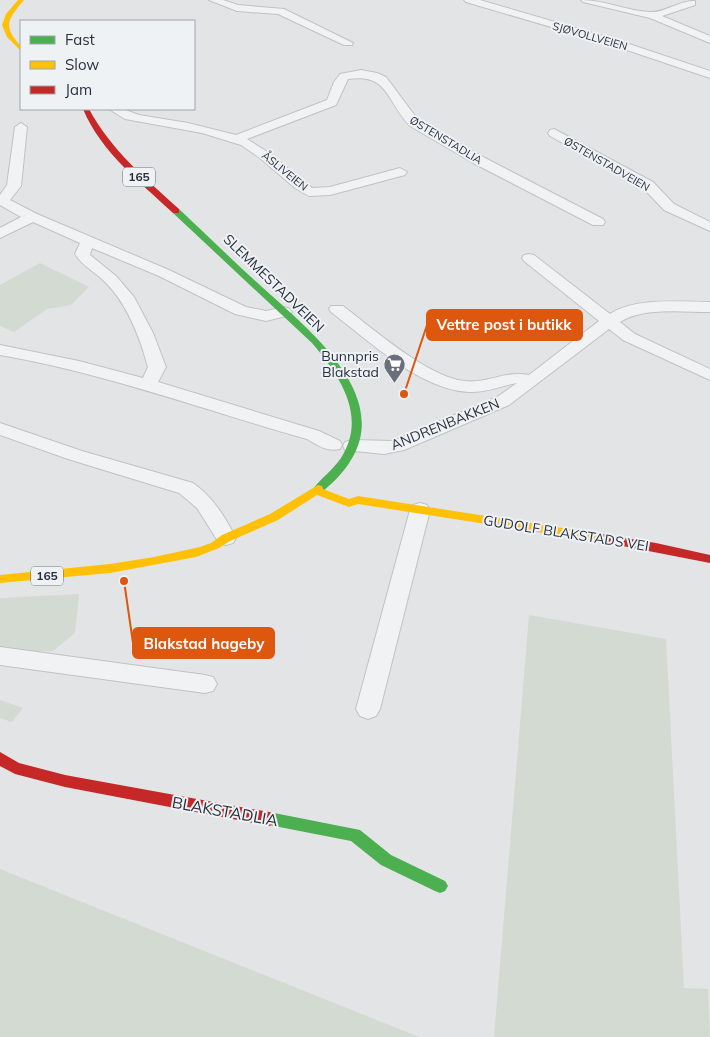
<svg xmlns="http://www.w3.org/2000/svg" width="710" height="1037" viewBox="0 0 710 1037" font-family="Mulish,sans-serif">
	<rect width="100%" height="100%" fill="#e2e4e6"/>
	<path fill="#d2dad2" d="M 40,263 L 89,287 L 71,305 L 47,309 L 14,332 L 0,326 L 0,285 Z
		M 79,594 L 75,633 L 53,651 L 0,652 L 0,598 Z
		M 529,615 L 666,639 L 684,988 L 708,989 L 710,1037 L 494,1037 Z
		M 0,700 L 23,708 L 12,722 L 0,718 Z
		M 0,869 L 419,1037 L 0,1037 Z"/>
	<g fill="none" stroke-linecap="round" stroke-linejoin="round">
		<defs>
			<path id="street" d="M 209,0 L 223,0 L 238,5 L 284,9 L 353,43 L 352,45 L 344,45 L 278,14 L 237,11 Z
				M 464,0 L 480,0 L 617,40 L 710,71 L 710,78 L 609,44 L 466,2 Z
				M 581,0 C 605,0 627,11 650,12 C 665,13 680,0 695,1 L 695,5 L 662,16 L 710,36 L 710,43 L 650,18 L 583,2 Z
				M 361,70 L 377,73 L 386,77 L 418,120 L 485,158 L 603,219 L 605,222 L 603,225 L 593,225 L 475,164 L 410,126 C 386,101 389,73 348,79 L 336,105 L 247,139 L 269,153 L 312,188 L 330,187 L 400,168 L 407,172 L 405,175 L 330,195 L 309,196 L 295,188 L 260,158 L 241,145 L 202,133 L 125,119 L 109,109 L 123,109 L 139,115 L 188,123 L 236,135 L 327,100 L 334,82 L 340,74 Z
				M 21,123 L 27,127 L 21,186 L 10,200 L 37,214 L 169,270 L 246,307 L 266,311 L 284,307 L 290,309 L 292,312 L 290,315 L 266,321 L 235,314 L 159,276 L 92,248 L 90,255 L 116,276 L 134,297 L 153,333 L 166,367 L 158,382 L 319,431 L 340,441 L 342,445 L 340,449 C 327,452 317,445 307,439 C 204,410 105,373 0,355 L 0,345 L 79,361 L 143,378 L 148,367 C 140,338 128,305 106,283 C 96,272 83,267 75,254 L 80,243 L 33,222 L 0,238 L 0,228 L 21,217 L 0,205 L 0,195 L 7,185 L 15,127 Z
				M 554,129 L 653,182 L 674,204 L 710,222 L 710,231 L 664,210 L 643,188 L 550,136 L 548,133 L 550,130 Z
				M 529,254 L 534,255 L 610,314 C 635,297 681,302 710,302 L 710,312 C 684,312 642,307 620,322 L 635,334 L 710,369 L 710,380 L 623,340 L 609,329 L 509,405 L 404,450 L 384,454 L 345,450 L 343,446 L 345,442 L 352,440 L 393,441 L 497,397 L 517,383 C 501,386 485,393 469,392 C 420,390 368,340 331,312 L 329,309 L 331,306 L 343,306 C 372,328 429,378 465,381 C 487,384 507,370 529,375 L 599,321 L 524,261 L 522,258 L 524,255 Z
				M 0,423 L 82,451 L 193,483 C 213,497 225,517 236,538 L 233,543 L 226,545 L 219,543 L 197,508 L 179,493 L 68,459 L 0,435 Z
				M 420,503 L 427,505 L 430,510 L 380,709 L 376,716 L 368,719 L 360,716 L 356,709 L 410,510 L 413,505 Z
				M 0,647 L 205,675 L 213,677 L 217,684 L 213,691 L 205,693 L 0,665 Z"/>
		</defs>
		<use href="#street" stroke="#c0c2c4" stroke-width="2"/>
		<use href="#street" fill="#f0f2f3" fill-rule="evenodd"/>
		<path fill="#4caf50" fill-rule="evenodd" d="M 173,209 L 179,209 C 207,235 234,262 262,287 C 322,341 416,416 322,492 L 314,492 L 313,489 C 321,478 333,470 341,458 C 368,416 339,375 312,343 L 173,213 Z
			M 269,812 L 360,830 L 391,855 L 445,881 L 448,886 L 445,891 L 440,893 L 435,891 L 381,865 L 351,841 L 264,824 L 262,819 L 264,814 Z"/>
		<path fill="#ffc107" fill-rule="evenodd" d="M 18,0 L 24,0 C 8,19 2,26 21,46 L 21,51 L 7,37 L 2,25 L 6,14 Z
			M 318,485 L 322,486 L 323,489 L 349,499 L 358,496 L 601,534 L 607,538 L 601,542 L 358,504 L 349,507 L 317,495 L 278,520 L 230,541 L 219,548 L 196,557 L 110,573 L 0,583 L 0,575 L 110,564 L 154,557 L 200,547 L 211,543 L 222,535 L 270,514 Z"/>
		<path fill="#c62828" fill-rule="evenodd" d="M 83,109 L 89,109 C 111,150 145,178 179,209 L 179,213 L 173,213 C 140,182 101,152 83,109 Z
			M 601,534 L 656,543 L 710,555 L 710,563 L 597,541 L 595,538 L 597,535 Z
			M 0,752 L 19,763 L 65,775 L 269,812 L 274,814 L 276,819 L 274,824 L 269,826 L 65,787 L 15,774 L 0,766 Z"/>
	</g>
	<defs>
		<symbol id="supermarket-pin" viewBox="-11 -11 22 30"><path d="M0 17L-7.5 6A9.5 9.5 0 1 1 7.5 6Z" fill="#6a7079" stroke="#eff2f5"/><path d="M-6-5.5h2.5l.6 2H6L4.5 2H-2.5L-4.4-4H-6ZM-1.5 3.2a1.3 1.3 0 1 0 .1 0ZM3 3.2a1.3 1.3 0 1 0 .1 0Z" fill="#fff"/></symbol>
	</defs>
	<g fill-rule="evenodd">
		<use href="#supermarket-pin" x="382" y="352" width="25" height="34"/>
	</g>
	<g text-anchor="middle" stroke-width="4" stroke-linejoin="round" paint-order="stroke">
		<g font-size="11" fill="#2a313e" stroke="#eff2f5">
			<text transform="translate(590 36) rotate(16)" y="4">SJØVOLLVEIEN</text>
			<text transform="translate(446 140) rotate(31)" y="4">ØSTENSTADLIA</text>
			<text transform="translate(607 164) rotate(30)" y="4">ØSTENSTADVEIEN</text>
			<text transform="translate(285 171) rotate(39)" y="4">ÅSLIVEIEN</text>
		</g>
		<g fill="#eff2f5" stroke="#656b75" stroke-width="1">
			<rect x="123" y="167.5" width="32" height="19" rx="4"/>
			<rect x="31" y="566.5" width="32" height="19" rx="4"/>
		</g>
		<g font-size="12" font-weight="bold" fill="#2a313e">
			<text x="139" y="181">165</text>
			<text x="47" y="580">165</text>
		</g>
		<g font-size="14" fill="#2a313e" stroke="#eff2f5">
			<text transform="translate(274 283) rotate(44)" y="5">SLEMMESTADVEIEN</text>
			<text transform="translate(445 424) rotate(-22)" y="5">ANDRENBAKKEN</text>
			<text transform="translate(566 533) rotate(9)" y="5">GUDOLF BLAKSTADS VEI</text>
		</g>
		<g font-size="14" fill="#2a313e" stroke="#eff2f5" text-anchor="end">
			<text x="379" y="361">Bunnpris<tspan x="379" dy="16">Blakstad</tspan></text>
		</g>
		<g font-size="16" fill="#2a313e" stroke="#eff2f5">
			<text transform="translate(225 811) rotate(10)" y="6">BLAKSTADLIA</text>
		</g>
	</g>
	<path fill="none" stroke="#de570e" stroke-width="2" d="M404 394L427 325M124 581L133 643"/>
	<g fill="#de570e" stroke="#eff2f5" stroke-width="2">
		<circle cx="404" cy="394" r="5"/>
		<circle cx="124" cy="581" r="5"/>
	</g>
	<g fill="#de570e" stroke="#de570e" stroke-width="2">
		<rect x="427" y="310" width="155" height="30" rx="5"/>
		<rect x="133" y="628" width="141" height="30" rx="5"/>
	</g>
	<g font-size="15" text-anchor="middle" font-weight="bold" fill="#fff">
		<text x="504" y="330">Vettre post i butikk</text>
		<text x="204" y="649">Blakstad hageby</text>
	</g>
	<rect x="20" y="20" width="175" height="90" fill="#eff2f5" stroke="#a0a5ac"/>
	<rect x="30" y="36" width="25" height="8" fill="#4caf50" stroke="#a0a5ac"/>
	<text x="65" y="45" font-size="15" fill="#2a313e">Fast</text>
	<rect x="30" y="61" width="25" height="8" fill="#ffc107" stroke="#a0a5ac"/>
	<text x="65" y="70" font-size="15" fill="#2a313e">Slow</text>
	<rect x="30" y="86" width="25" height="8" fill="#c62828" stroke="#a0a5ac"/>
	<text x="65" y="95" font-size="15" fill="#2a313e">Jam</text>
</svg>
